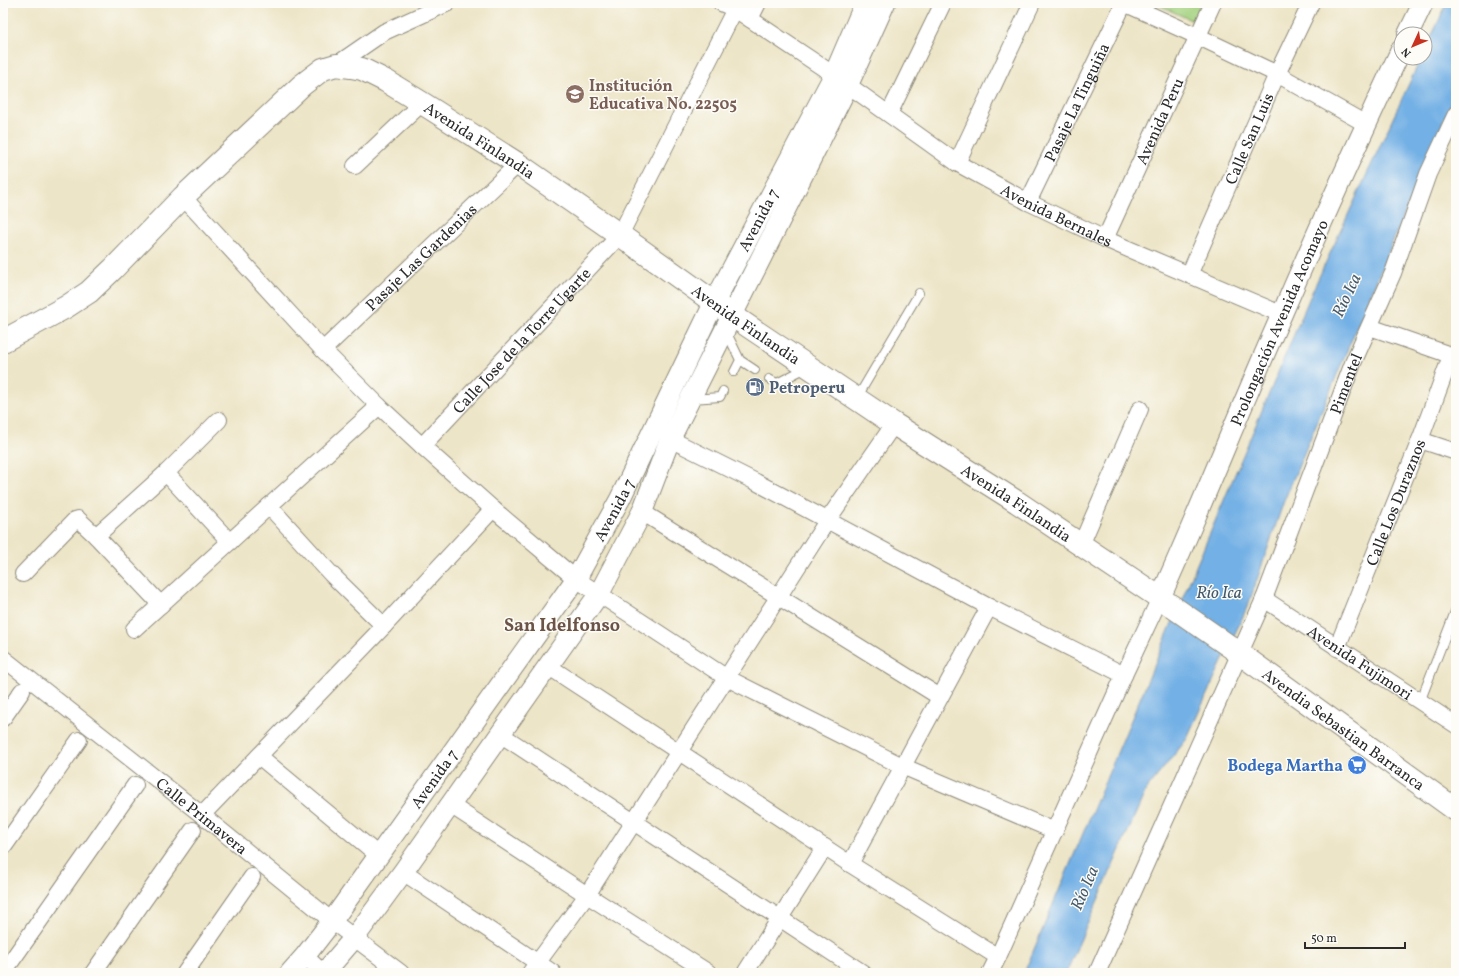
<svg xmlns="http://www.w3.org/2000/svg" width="1459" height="976" viewBox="0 0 1459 976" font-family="Vollkorn,serif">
	<rect width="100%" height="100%" fill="#fdfcf7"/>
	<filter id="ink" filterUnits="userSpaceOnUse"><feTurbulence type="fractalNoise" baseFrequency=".025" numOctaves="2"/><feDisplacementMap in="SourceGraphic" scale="8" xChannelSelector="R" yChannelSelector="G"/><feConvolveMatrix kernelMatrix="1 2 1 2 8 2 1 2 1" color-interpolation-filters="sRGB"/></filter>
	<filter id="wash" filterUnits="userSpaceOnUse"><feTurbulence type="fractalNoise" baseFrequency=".012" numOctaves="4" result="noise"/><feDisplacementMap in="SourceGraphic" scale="16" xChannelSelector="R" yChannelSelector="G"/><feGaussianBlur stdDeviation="0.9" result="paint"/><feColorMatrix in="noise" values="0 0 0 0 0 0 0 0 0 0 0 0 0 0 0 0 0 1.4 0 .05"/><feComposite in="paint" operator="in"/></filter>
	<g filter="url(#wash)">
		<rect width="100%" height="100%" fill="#ede5c7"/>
		<path fill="#a5d381" stroke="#687f56" d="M 1154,3 L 1201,3 L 1193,21 Z"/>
		<path fill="#73b0e5" stroke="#4f6e88" d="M 1447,3 L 1456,3 L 1456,91 L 1284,501 L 1249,603 L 1186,740 L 1146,790 L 1066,973 L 1024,973 L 1312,292 L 1421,58 L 1425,58 L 1425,50 Z"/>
	</g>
	<g filter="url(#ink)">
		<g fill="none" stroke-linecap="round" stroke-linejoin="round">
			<defs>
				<path id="service" d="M 726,331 L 740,360 L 734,372
					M 740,360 L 755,370
					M 769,379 L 777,383 L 806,368
					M 857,398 L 919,293
					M 692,399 L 720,397 L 723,391
					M 1420,702 L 1456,609"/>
				<g id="minor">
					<path id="s1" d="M 721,3 L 735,9 L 834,75 L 957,163 L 1028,202 L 1105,239 L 1281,314"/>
					<path d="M 1124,3 L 1197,36 L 1277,74 L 1366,124"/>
					<path d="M 750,19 L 758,3"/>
					<path d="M 336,65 L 384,32 L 448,3"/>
					<path d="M 889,114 L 943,3"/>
					<path d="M 957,163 L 1032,3"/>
					<path d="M 355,166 L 422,103"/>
					<path d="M 183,197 L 323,350 L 379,406 L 422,446 L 493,509 L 576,579 L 727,678 L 902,766 L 1055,831"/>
					<path id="s2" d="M 1028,202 L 1124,3"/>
					<path id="s3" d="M 1105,239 L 1213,3"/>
					<path id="s4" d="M 1189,275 L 1277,74 L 1311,3"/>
					<path d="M 1370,327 L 1456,357"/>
					<path id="s5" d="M 323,350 L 518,164"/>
					<path d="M 670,439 L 756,482 L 989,607 L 1124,675"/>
					<path d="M 1420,440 L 1456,452"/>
					<path id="s6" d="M 422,446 L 620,235 L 735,9"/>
					<path d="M 166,473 L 230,542"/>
					<path d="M 269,506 L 331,574 L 384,626"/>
					<path d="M 642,512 L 940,697"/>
					<path d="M 96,536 L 166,473 L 219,420"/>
					<path d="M 1081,545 L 1140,409"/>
					<path d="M 23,574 L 75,520 L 78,519 L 96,536 L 161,605"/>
					<path id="s7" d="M 1264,599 L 1456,725"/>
					<path d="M 134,629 L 379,406"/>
					<path id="s8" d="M 1337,648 L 1420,440 L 1451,356"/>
					<path id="s9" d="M 3,658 L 202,815 L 332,921 L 401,973"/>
					<path d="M 548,666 L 850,864 L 998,957"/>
					<path d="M 3,718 L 22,691"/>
					<path d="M 500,734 L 863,973"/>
					<path d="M 259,756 L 378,855"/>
					<path d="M 449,804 L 587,895 L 709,973"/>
					<path d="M 202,815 L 384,626 L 493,509"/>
					<path d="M 3,848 L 79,740"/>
					<path d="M 850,864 L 989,607"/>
					<path d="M 403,872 L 553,973"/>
					<path d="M 305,956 L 323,973"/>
					<path d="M 3,973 L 135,785"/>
					<path d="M 93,973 L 193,830"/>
					<path d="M 185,973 L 252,877"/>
					<path d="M 530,973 L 587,895 L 827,521 L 894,424"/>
					<path d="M 745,973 L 825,847"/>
					<path d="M 990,973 L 998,957 L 1124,675 L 1160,598"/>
					<path id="s10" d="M 1097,973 L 1264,599 L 1353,363 L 1393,273 L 1428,174 L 1456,114"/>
				</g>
				<g id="tertiary">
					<path d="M 1408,34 L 1423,3"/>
					<path id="s11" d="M 1160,598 C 1203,504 1240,408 1282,314 C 1320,225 1360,137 1401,50"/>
					<path id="s12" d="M 290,973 L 305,956 L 332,921 L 576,579 L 620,499 L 714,303 L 834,75 L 865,3"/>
					<path d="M 324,973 L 355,937 L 403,872 L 599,594 L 642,512 L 670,439 L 848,85 L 885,3"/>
				</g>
				<g id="secondary">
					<path id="s13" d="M 3,341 L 66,307 L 89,292 L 113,269 L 183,197 L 302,85 L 323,69 L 336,65 L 351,67 L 362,69 L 386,81 L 422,103 L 518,164 L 620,235 L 733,316 L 894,424 L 1017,502 L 1160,598 L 1232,648 L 1456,810"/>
				</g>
			</defs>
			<use href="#service" stroke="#8c8879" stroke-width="10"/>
			<use href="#minor" stroke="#8c8879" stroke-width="18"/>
			<use href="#tertiary" stroke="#8c8879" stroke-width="22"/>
			<use href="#secondary" stroke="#8c8879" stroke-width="24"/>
			<use href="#service" stroke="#fff" stroke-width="8"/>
			<use href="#minor" stroke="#fff" stroke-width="16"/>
			<use href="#tertiary" stroke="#fff" stroke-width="20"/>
			<use href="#secondary" stroke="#fff" stroke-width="22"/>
		</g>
	</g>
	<defs>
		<symbol id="school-disc" viewBox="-11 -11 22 22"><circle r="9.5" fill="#8d6e63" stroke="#fdfcf7"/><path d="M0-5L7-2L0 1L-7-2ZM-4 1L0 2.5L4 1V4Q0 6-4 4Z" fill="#fff"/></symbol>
		<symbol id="fuel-disc" viewBox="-11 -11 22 22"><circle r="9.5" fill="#5c6f8a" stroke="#fdfcf7"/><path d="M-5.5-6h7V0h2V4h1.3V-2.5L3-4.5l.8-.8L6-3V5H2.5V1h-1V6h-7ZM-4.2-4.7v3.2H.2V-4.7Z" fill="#fff"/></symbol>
		<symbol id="supermarket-disc" viewBox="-11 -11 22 22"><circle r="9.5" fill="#3f7fe0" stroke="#fdfcf7"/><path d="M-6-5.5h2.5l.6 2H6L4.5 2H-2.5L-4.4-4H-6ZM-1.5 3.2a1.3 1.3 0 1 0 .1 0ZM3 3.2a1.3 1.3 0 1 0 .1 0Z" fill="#fff"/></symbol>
	</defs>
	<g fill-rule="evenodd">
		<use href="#school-disc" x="564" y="83" width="22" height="22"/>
		<use href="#fuel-disc" x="744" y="376" width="22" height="22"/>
		<use href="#supermarket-disc" x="1346" y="754" width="22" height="22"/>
	</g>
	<g text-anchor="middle" stroke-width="3" stroke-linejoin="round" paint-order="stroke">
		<g font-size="16" font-weight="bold" fill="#785e54" stroke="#fdfcf7" text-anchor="start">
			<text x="589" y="91">Institución<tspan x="589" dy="18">Educativa No. 22505</tspan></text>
		</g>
		<g font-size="16" fill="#2b2b2b" stroke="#fdfcf7">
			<text dy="6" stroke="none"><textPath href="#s2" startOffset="111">Pasaje La Tinguiña</textPath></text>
			<text dy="6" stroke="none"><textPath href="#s3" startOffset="130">Avenida Peru</textPath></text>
			<text dy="6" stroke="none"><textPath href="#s4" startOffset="149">Calle San Luis</textPath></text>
			<text dy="6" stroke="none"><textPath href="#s13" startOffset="600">Avenida Finlandia</textPath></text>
			<text dy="6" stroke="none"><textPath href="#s1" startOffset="398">Avenida Bernales</textPath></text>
			<text dy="6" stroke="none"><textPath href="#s12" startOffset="890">Avenida 7</textPath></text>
			<text dy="6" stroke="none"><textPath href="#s5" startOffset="135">Pasaje Las Gardenias</textPath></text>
			<text dy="6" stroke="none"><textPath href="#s11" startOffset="300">Prolongación Avenida Acomayo</textPath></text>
			<text dy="6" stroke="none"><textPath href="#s13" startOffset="924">Avenida Finlandia</textPath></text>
			<text dy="6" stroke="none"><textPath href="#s6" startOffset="145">Calle Jose de la Torre Ugarte</textPath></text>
			<text dy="6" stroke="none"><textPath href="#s10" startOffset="640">Pimentel</textPath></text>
			<text dy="6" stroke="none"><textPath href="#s8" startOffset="157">Calle Los Duraznos</textPath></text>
			<text dy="6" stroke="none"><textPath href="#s13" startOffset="1248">Avenida Finlandia</textPath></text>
			<text dy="6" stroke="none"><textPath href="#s12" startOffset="566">Avenida 7</textPath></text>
			<text dy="6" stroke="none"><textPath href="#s7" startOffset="115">Avenida Fujimori</textPath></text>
			<text dy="6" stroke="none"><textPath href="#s13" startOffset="1646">Avendia Sebastian Barranca</textPath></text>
			<text dy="6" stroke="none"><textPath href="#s12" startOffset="242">Avenida 7</textPath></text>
			<text dy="6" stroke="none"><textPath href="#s9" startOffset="254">Calle Primavera</textPath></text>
		</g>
		<g font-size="16" font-weight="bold" fill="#4e5e75" stroke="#fdfcf7" text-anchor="start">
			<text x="769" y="393">Petroperu</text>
		</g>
		<g font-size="16" font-weight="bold" fill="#366cbe" stroke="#fdfcf7" text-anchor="end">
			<text x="1343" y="771">Bodega Martha</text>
		</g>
		<g font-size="17" font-style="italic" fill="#445a6c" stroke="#fdfcf7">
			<text transform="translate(1346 295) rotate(-65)" y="6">Río Ica</text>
			<text x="1219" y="598">Río Ica</text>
			<text transform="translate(1084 888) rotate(-67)" y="6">Río Ica</text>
		</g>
		<g font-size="18" font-weight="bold" fill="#6b5347" stroke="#fdfcf7">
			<text x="562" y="631">San Idelfonso</text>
		</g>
	</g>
	<rect width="1459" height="976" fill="none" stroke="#fdfcf7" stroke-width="16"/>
	<g transform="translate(1413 46) rotate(226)"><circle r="19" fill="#fdfcf7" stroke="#a9a8a5"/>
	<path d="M0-3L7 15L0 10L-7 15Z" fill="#c8321e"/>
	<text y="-6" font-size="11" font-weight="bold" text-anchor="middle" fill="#2b2b2b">N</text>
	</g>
	<path d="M1305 942v6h100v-6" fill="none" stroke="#2b2b2b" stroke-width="2"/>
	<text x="1311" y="942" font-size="12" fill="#2b2b2b" stroke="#fdfcf7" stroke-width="3" paint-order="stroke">50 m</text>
</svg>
